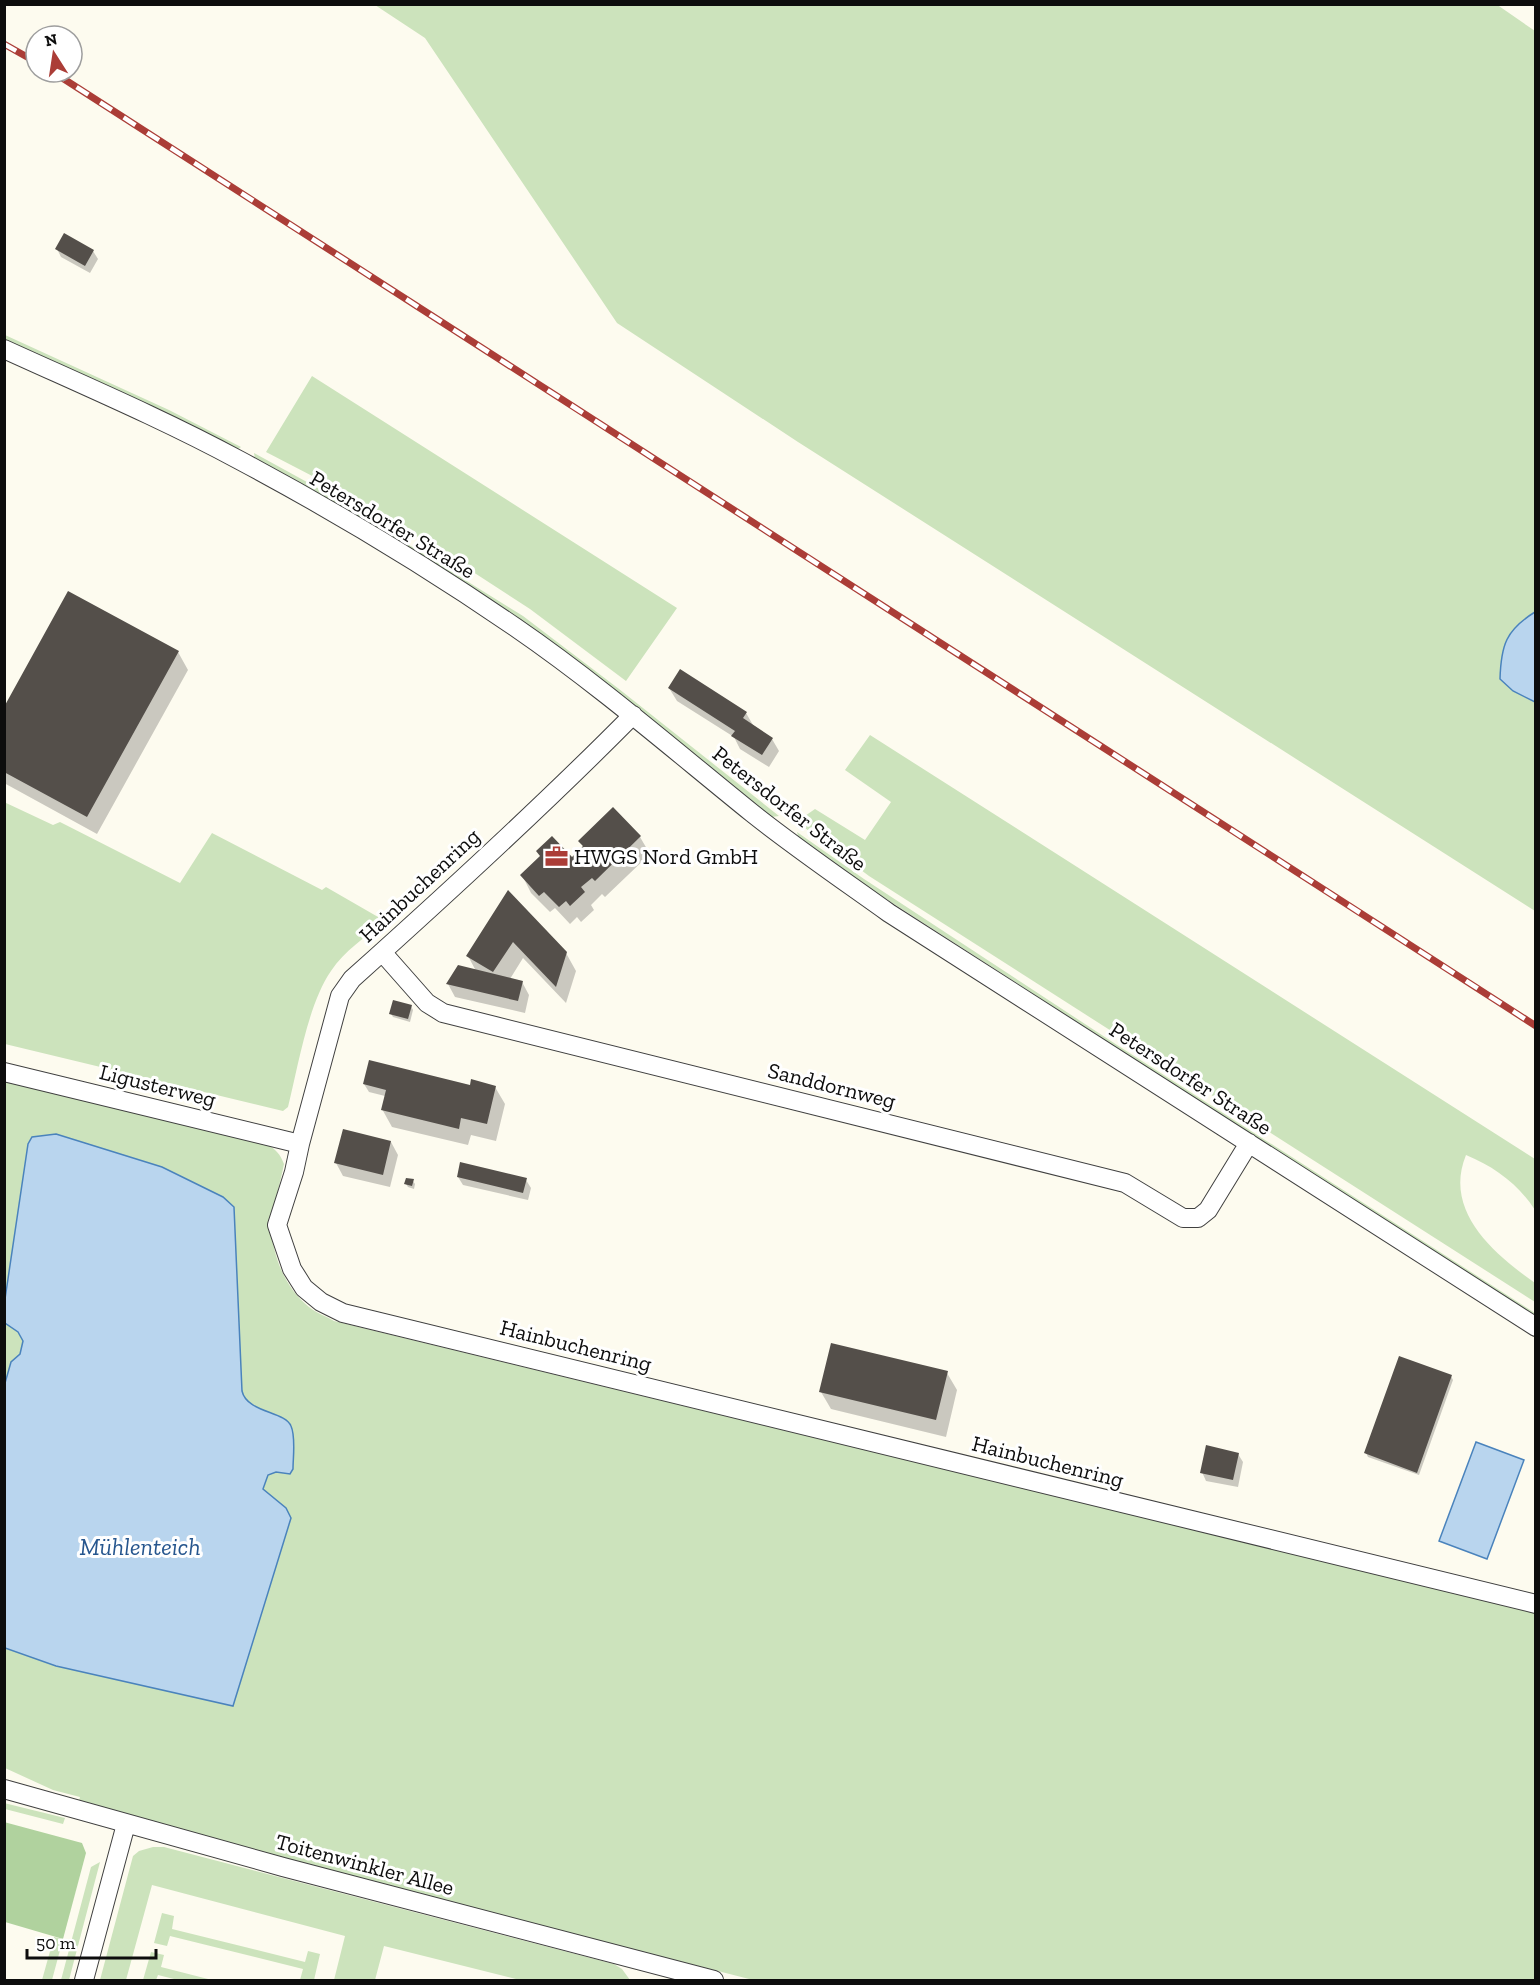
<svg xmlns="http://www.w3.org/2000/svg" width="1540" height="1985" viewBox="0 0 1540 1985" font-family="'Zilla Slab',serif">
	<rect width="100%" height="100%" fill="#fdfbef"/>
	<path fill="#cce3bc" d="M 1496,4 L 1535,31 L 1535,911 L 798,442 L 617,323 L 425,38 L 375,5 Z
		M 5,335 L 169,410 L 241,447 L 237,450 L 165,413 L 5,340 Z
		M 312,376 L 677,608 L 626,681 L 530,609 L 430,544 L 320,480 L 266,452 Z
		M 254,453 L 316,487 L 523,616 L 619,689 L 779,816 L 772,817 L 661,728 L 255,459 Z
		M 870,735 L 1535,1159 L 1535,1210 C 1518,1184 1495,1167 1466,1155 C 1443,1211 1494,1254 1535,1283 L 1535,1302 L 869,876 L 801,825 L 802,818 L 815,809 L 865,840 L 891,802 L 845,770 Z
		M 4,802 L 53,825 L 60,822 L 180,883 L 212,833 L 322,890 L 326,887 L 385,921 C 366,937 344,951 331,971 C 308,1004 298,1067 288,1107 L 283,1111 L 5,1044 Z
		M 797,832 L 864,879 L 1117,1045 L 1535,1313 L 1535,1318 L 863,884 L 799,840 Z
		M 5,1081 L 266,1144 C 276,1149 280,1154 284,1164 C 280,1184 274,1204 272,1224 C 271,1254 285,1288 309,1307 C 316,1313 326,1316 334,1321 L 1535,1613 L 1535,1980 L 753,1980 L 284,1860 L 78,1804 L 80,1797 L 53,1790 L 5,1768 L 5,1648 L 56,1666 L 233,1706 L 286,1508 L 263,1490 L 268,1475 L 275,1472 L 290,1474 L 249,1403 L 243,1398 L 242,1391 L 223,1197 L 162,1167 L 56,1134 L 32,1137 L 28,1144 L 5,1299 Z
		M 5,1323 L 18,1332 L 23,1341 L 20,1354 L 11,1362 L 5,1383 Z
		M 4,1803 L 65,1818 L 63,1824 L 5,1809 Z
		M 153,1847 L 164,1847 L 614,1964 L 622,1969 L 630,1980 L 520,1980 L 384,1946 L 375,1980 L 334,1980 L 345,1936 L 152,1885 L 126,1980 L 100,1980 L 133,1856 L 139,1851 Z
		M 100,1862 L 69,1980 L 61,1980 L 91,1867 Z
		M 162,1913 L 174,1916 L 172,1929 L 305,1962 L 308,1951 L 320,1954 L 314,1980 L 300,1980 L 303,1969 L 170,1936 L 167,1946 L 154,1943 Z
		M 54,1937 L 63,1939 L 52,1980 L 42,1980 Z
		M 151,1952 L 164,1955 L 161,1967 L 212,1980 L 178,1980 L 158,1975 L 156,1980 L 143,1980 Z"/>
	<path fill="#b0d29e" d="M 4,1822 L 82,1843 L 86,1853 L 63,1939 L 5,1922 Z"/>
	<path fill="#b9d5ee" stroke="#4a83bc" stroke-width="1.5" d="M 1535,612 L 1535,702 L 1513,691 L 1500,679 C 1501,645 1506,630 1535,612 Z
		M 56,1134 L 162,1167 L 223,1197 L 234,1207 L 242,1391 C 247,1413 285,1411 291,1426 C 296,1437 293,1457 293,1469 L 290,1474 L 276,1472 L 268,1475 L 263,1489 L 286,1508 L 291,1518 L 233,1706 L 56,1666 L 5,1648 L 5,1383 L 11,1362 L 20,1354 L 23,1341 L 18,1332 L 5,1323 L 5,1299 L 28,1144 L 32,1137 Z
		M 1476,1442 L 1524,1460 L 1487,1559 L 1439,1541 Z"/>
	<path fill="#0003" d="M 57,249 L 93,251 L 98,259 L 90,273 L 61,257 Z
		M 178,652 L 188,670 L 97,834 L 4,783 L 4,710 Z
		M 669,688 L 746,713 L 753,725 L 772,739 L 779,751 L 769,767 L 740,749 L 734,737 L 677,701 Z
		M 613,809 L 640,837 L 650,854 L 605,897 L 602,894 L 591,905 L 594,910 L 581,922 L 577,917 L 570,924 L 555,908 L 550,912 L 531,893 L 522,875 L 572,859 L 584,848 L 580,841 Z
		M 508,893 L 566,953 L 576,971 L 566,1003 L 523,958 L 510,979 L 522,982 L 529,995 L 525,1013 L 455,997 L 448,984 L 476,971 L 468,956 Z
		M 411,1006 L 413,1010 L 410,1022 L 393,1017 L 391,1014 Z
		M 364,1084 L 495,1087 L 505,1104 L 496,1141 L 471,1135 L 468,1145 L 392,1127 L 382,1109 L 385,1096 L 369,1092 Z
		M 391,1142 L 398,1155 L 390,1187 L 343,1176 L 336,1163 Z
		M 458,1177 L 526,1180 L 531,1188 L 528,1200 L 463,1185 Z
		M 413,1181 L 415,1184 L 414,1189 L 408,1187 L 406,1184 Z
		M 947,1373 L 957,1390 L 946,1437 L 831,1409 L 821,1392 Z
		M 1451,1376 L 1453,1380 L 1419,1475 L 1368,1457 L 1366,1453 Z
		M 1238,1454 L 1243,1462 L 1238,1487 L 1206,1481 L 1202,1472 Z"/>
	<path fill="#544f4a" d="M 64,233 L 94,250 L 85,266 L 55,249 Z
		M 68,591 L 179,651 L 87,817 L 4,772 L 4,707 Z
		M 680,669 L 747,712 L 743,718 L 773,738 L 762,755 L 731,736 L 735,731 L 668,688 Z
		M 613,807 L 641,836 L 595,881 L 592,878 L 581,887 L 585,892 L 570,906 L 566,901 L 559,907 L 544,892 L 539,896 L 520,875 L 540,856 L 536,851 L 552,836 L 572,857 L 583,846 L 578,841 Z
		M 508,890 L 567,952 L 556,987 L 513,942 L 493,972 L 466,956 Z
		M 458,965 L 523,981 L 518,1001 L 446,984 Z
		M 393,1000 L 412,1005 L 408,1019 L 389,1014 Z
		M 369,1060 L 470,1085 L 471,1079 L 496,1086 L 487,1124 L 461,1118 L 459,1129 L 381,1110 L 386,1090 L 363,1084 Z
		M 343,1129 L 391,1141 L 383,1175 L 334,1163 Z
		M 460,1162 L 527,1178 L 523,1193 L 457,1177 Z
		M 406,1178 L 414,1179 L 412,1186 L 404,1184 Z
		M 831,1343 L 948,1371 L 936,1420 L 819,1392 Z
		M 1399,1356 L 1452,1375 L 1417,1473 L 1364,1453 Z
		M 1206,1445 L 1239,1453 L 1233,1480 L 1200,1473 Z"/>
	<g fill="none" stroke-linecap="round" stroke-linejoin="round">
		<defs>
			<path id="minor" d="M 4,349 C 83,385 163,419 239,460 C 333,510 426,566 515,627 C 598,684 674,750 752,813 C 796,848 843,880 889,913 L 1536,1327
				M 633,715 C 543,806 448,893 352,979 L 340,996 L 300,1144 L 294,1172 L 277,1225 L 292,1269 L 304,1288 L 321,1302 L 343,1313 L 1536,1604
				M 382,952 L 427,1003 L 443,1013 L 1125,1183 L 1183,1218 L 1198,1218 L 1208,1210 L 1249,1143
				M 4,1072 L 300,1144
				M 4,1789 L 283,1867 L 714,1980
				M 84,1980 L 126,1824"/>
		</defs>
		<use href="#minor" stroke="#404040" stroke-width="20"/>
		<use href="#minor" stroke="#fff" stroke-width="18"/>
		<defs>
			<path id="rail" d="M 4,44 L 36,62
				M 53,72 L 1536,1026"/>
		</defs>
		<use href="#rail" stroke="#ab3d37" stroke-width="7"/>
		<use href="#rail" stroke="#fff" stroke-width="4.5" stroke-dasharray="14" stroke-linecap="butt"/>
	</g>
	<defs>
		<symbol id="office-bare" viewBox="-9 -9 18 18"><path d="M-6-3h4V-5.5h4V-3h4V5H-6ZM-1-4.5V-3h2v-1.5ZM-6 0V1H6V0Z" fill="#ab3d37" stroke="#fff" stroke-width="2.5" paint-order="stroke"/></symbol>
	</defs>
	<g fill-rule="evenodd">
		<use href="#office-bare" x="540" y="840" width="33" height="33"/>
	</g>
	<g text-anchor="middle" stroke-width="6" stroke-linejoin="round" paint-order="stroke">
		<g font-size="22" fill="#0d0d0d" stroke="#fff">
			<text transform="translate(393 524) rotate(31)" y="8">Petersdorfer Straße</text>
			<text transform="translate(790 808) rotate(38)" y="8">Petersdorfer Straße</text>
			<text transform="translate(419 885) rotate(-43)" y="8">Hainbuchenring</text>
			<text transform="translate(1191 1078) rotate(33)" y="8">Petersdorfer Straße</text>
			<text transform="translate(158 1085) rotate(14)" y="8">Ligusterweg</text>
			<text transform="translate(832 1085) rotate(14)" y="8">Sanddornweg</text>
			<text transform="translate(576 1345) rotate(14)" y="8">Hainbuchenring</text>
			<text transform="translate(1048 1461) rotate(14)" y="8">Hainbuchenring</text>
			<text transform="translate(365 1864) rotate(15)" y="8">Toitenwinkler Allee</text>
		</g>
		<g font-size="22" fill="#0d0d0d" stroke="#fff" text-anchor="start">
			<text x="574" y="864">HWGS Nord GmbH</text>
		</g>
		<g font-size="24" font-style="italic" fill="#26568e" stroke="#fff">
			<text x="140" y="1555">Mühlenteich</text>
		</g>
	</g>
	<rect width="1540" height="1985" fill="none" stroke="#0d0d0d" stroke-width="12"/>
	<g transform="translate(54 54) rotate(348)"><circle r="28" fill="#ffffff" stroke="#9e9e9e" stroke-width="1.5"/>
	<path d="M0-4.5L10 22L0 15L-10 22Z" fill="#ab3d37"/>
	<text y="-9" font-size="16" font-weight="bold" text-anchor="middle" fill="#0d0d0d">N</text>
	</g>
	<path d="M27 1949v9h129v-9" fill="none" stroke="#0d0d0d" stroke-width="3"/>
	<text x="36" y="1949" font-size="18" fill="#0d0d0d" stroke="#ffffff" stroke-width="4.5" paint-order="stroke">50 m</text>
</svg>
